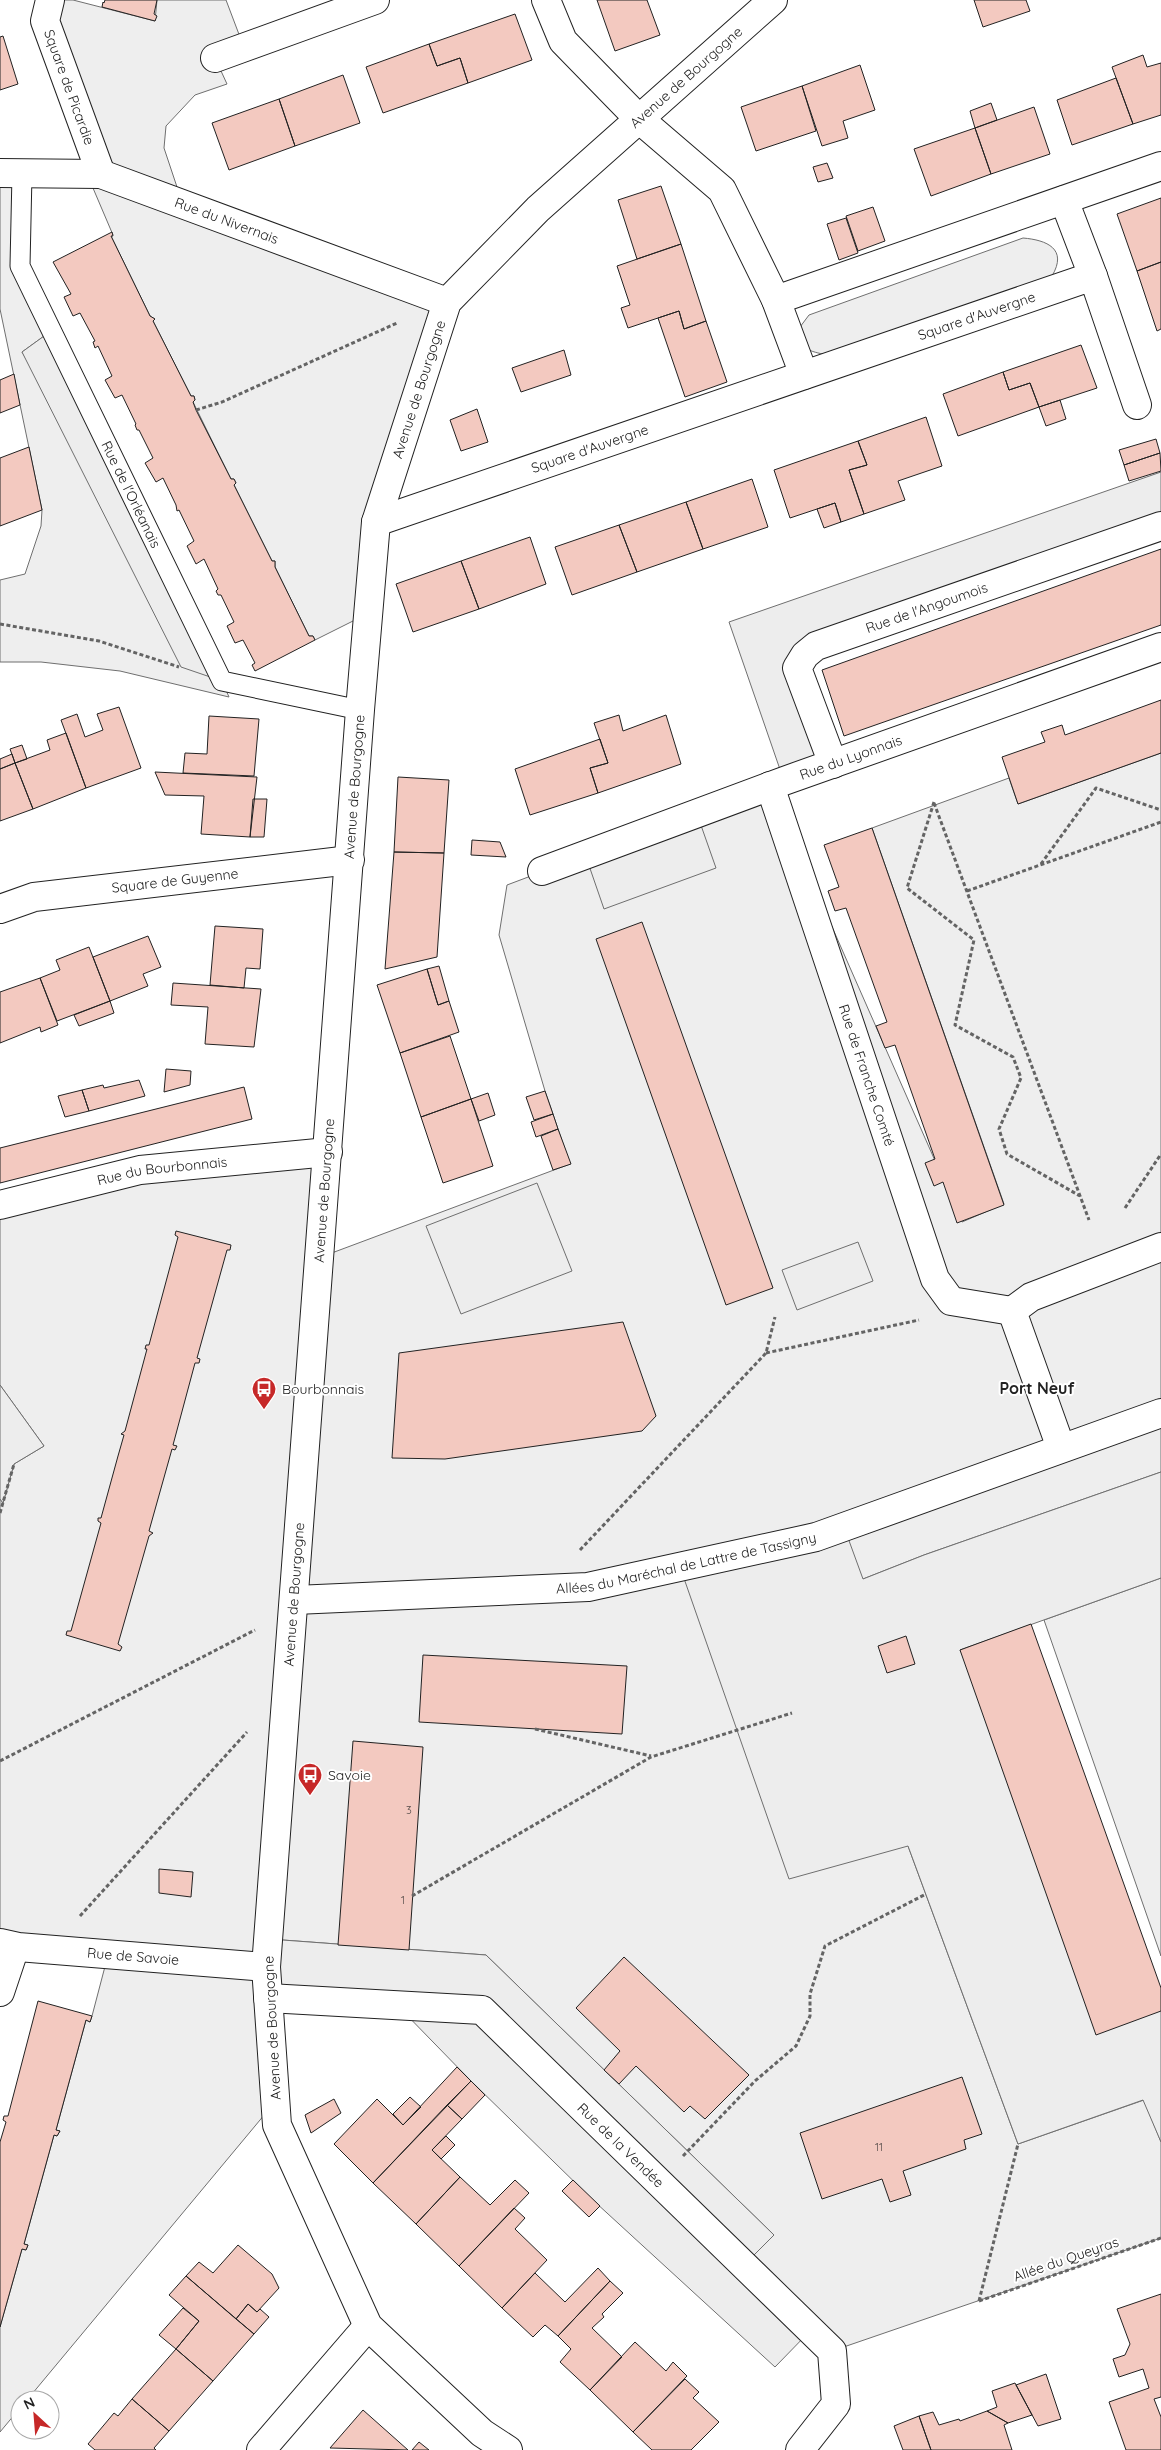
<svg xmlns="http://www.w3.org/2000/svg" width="1161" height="2450" viewBox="0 0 1161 2450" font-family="Quicksand,sans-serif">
	<rect width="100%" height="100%" fill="#fff"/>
	<path fill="#eee" stroke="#6f6f6f" d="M 50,0 L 73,0 L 155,21 L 157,0 L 226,0 L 240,37 L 210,47 L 227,84 L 195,95 L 166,126 L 164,148 L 183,205 L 447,302 L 376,522 L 369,613 L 315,640 L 313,636 L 309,636 L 275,567 L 275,561 L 272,561 L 234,485 L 236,483 L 234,479 L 231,479 L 193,402 L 195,400 L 194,396 L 191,396 L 153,321 L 155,319 L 150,316 L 111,236 L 113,235 L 87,174 Z
		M 0,173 L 22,174 L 20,266 L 51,331 L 22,352 L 222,681 L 229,697 L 120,671 L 41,662 L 0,662 L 0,580 L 25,574 L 41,526 L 42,510 L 0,309 Z
		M 1023,238 C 1047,240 1068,249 1052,276 L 827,355 C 809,351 801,350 797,331 L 809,315 Z
		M 1161,753 L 1161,1472 L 924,1555 L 863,1579 L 908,1846 L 1018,2144 L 1144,2100 L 1161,2142 L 1161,2238 L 832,2351 L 743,2264 L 774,2235 L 486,1955 L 269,1939 L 275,2102 L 27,2400 L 20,2400 L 20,2408 L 0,2432 L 0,2327 L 22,2249 L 26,2250 L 28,2245 L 24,2244 L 54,2135 L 57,2136 L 60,2131 L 56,2130 L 86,2020 L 90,2022 L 92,2016 L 108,1955 L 0,1942 L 0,1499 L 3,1503 L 14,1464 L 44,1446 L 0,1385 L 0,1205 L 328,1152 L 321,1257 L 570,1164 L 545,1091 L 499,935 L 507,885 L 770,786 L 962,1222 L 1004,1204 L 872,828 L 1009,778 L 1018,804 Z
		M 1161,1578 L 1161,1956 L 1044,1620 Z"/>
	<path fill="#ededed" stroke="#6f6f6f" d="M 51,331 L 222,681 L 181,667 L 22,352 Z
		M 1161,472 L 1161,526 L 805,655 L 833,764 L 784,781 L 729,622 Z
		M 697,814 L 716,868 L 604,909 L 585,854 Z
		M 537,1183 L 572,1271 L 461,1314 L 426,1226 Z
		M 858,1242 L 873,1281 L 797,1310 L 782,1270 Z
		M 0,1385 L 44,1446 L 14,1464 L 3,1503 L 0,1499 Z
		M 1161,1472 L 1161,1578 L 960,1650 L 1161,2011 L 1161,2142 L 1143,2100 L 1018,2144 L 908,1846 L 789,1879 L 680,1567 L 844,1527 L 863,1579 L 924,1555 Z
		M 269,1939 L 486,1955 L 774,2235 L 744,2265 L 811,2330 L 775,2367 L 595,2202 L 471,2081 L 397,2005 L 268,1998 Z"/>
	<path fill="#f3c9c0" stroke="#222" d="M 105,0 L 157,0 L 154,14 L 157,16 L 155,21 L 102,7 L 103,2 L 104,3 Z
		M 597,0 L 647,0 L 660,35 L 615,51 Z
		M 974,0 L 1026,0 L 1030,11 L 983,27 Z
		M 515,14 L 532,60 L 468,83 L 460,58 L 437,66 L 429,44 Z
		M 3,36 L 18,84 L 0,90 L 0,37 Z
		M 429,44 L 437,66 L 460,58 L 468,83 L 383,113 L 366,67 Z
		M 1143,55 L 1147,67 L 1161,63 L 1161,115 L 1133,124 L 1112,67 Z
		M 860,65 L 875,110 L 843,121 L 848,138 L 822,146 L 802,86 Z
		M 343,75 L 360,123 L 295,146 L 279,99 Z
		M 1116,78 L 1133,124 L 1072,145 L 1057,100 Z
		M 802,86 L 816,131 L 756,151 L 741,107 Z
		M 279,99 L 295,146 L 229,170 L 212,123 Z
		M 991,103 L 997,120 L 975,128 L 970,111 Z
		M 1034,107 L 1050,154 L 991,174 L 975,128 Z
		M 975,128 L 991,174 L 931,196 L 914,149 Z
		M 827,163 L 833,178 L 818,182 L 813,167 Z
		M 661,186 L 681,244 L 637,259 L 618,200 Z
		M 1161,198 L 1161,262 L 1137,271 L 1117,214 Z
		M 873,207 L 885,241 L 858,251 L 846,216 Z
		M 846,218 L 858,253 L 839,260 L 827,224 Z
		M 112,232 L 113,236 L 111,236 L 150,316 L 155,319 L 153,321 L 191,396 L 194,396 L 195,400 L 193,402 L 196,410 L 231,479 L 234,479 L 236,483 L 234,485 L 272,561 L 275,561 L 275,567 L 309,636 L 313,636 L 315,640 L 255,671 L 252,665 L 255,663 L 243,640 L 235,643 L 227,626 L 234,622 L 221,595 L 218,595 L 216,591 L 218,589 L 204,559 L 196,564 L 187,546 L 194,541 L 179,510 L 177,511 L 176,505 L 163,478 L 156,482 L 145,463 L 153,458 L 139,430 L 137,430 L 135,425 L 136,424 L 122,395 L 115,398 L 105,380 L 112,376 L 98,346 L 95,348 L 93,342 L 95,341 L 80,313 L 73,316 L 64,297 L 71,294 L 53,262 Z
		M 681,244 L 706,321 L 684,329 L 679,311 L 628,328 L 621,308 L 630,305 L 617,266 Z
		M 1161,262 L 1161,329 L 1157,331 L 1137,271 Z
		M 679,311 L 684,329 L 706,321 L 727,382 L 685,397 L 658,318 Z
		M 1081,345 L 1097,388 L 1039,407 L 1030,383 L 1009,390 L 1003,372 Z
		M 564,350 L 571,375 L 521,392 L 512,368 Z
		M 1003,372 L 1009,390 L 1030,383 L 1039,407 L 958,436 L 943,394 Z
		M 14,374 L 20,405 L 0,413 L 0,380 Z
		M 1060,400 L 1066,419 L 1046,426 L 1039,407 Z
		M 477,409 L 488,442 L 461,451 L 450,420 Z
		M 926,417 L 942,466 L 898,481 L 905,500 L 864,514 L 849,470 L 867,465 L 858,441 Z
		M 1156,439 L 1160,453 L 1124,465 L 1119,450 Z
		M 858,441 L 867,465 L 849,470 L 864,514 L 841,522 L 835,503 L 790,518 L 774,470 Z
		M 29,447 L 42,510 L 0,526 L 0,458 Z
		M 1160,453 L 1161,471 L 1129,481 L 1124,465 Z
		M 752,479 L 768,527 L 703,549 L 686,502 Z
		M 686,502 L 703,549 L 637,572 L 619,525 Z
		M 835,503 L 841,522 L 824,528 L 817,509 Z
		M 619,525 L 637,572 L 572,595 L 555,547 Z
		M 530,537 L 546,584 L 479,609 L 461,561 Z
		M 1161,549 L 1161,625 L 844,736 L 822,670 Z
		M 461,561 L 479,609 L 413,632 L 396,584 Z
		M 1161,700 L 1161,753 L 1018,804 L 1002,757 L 1045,742 L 1041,732 L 1062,725 L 1065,735 Z
		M 119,707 L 141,768 L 86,788 L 61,720 L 77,714 L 85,737 L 103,730 L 97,714 Z
		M 619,715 L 623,731 L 666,715 L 681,764 L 598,793 L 590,768 L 608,763 L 594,723 Z
		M 209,716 L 259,719 L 254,776 L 183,773 L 185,753 L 207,754 Z
		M 66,733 L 86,788 L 33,809 L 15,763 L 50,750 L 47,740 Z
		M 600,739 L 608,763 L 590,768 L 598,793 L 530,815 L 515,769 Z
		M 22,745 L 27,759 L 15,763 L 10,749 Z
		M 12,754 L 15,763 L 0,769 L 0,759 Z
		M 15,763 L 33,809 L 0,821 L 0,769 Z
		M 155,772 L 257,777 L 250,837 L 201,834 L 204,796 L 165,795 Z
		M 398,777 L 449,780 L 444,853 L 394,852 Z
		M 253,799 L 267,799 L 264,837 L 250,837 Z
		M 872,828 L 1004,1205 L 957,1223 L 943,1182 L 934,1186 L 925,1163 L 935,1159 L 895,1045 L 885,1048 L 876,1026 L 887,1022 L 846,908 L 835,911 L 828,891 L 839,887 L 824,845 Z
		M 472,840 L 500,842 L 506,857 L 471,855 Z
		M 394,852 L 444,853 L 437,957 L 385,969 Z
		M 642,922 L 773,1288 L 726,1305 L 596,939 Z
		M 215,926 L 263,929 L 260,969 L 246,968 L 244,988 L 210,985 Z
		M 148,936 L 161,967 L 143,974 L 148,986 L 110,1001 L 93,957 Z
		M 89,947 L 110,1001 L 57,1021 L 40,978 L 60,970 L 56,960 Z
		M 439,966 L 449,1001 L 438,1005 L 427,969 Z
		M 427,969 L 438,1005 L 449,1001 L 459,1032 L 400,1053 L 377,985 Z
		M 40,978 L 58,1025 L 41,1032 L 40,1027 L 0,1043 L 0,992 Z
		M 173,983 L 261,989 L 254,1047 L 205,1044 L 208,1007 L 171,1005 Z
		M 110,1001 L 114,1013 L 79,1026 L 74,1015 Z
		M 450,1036 L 471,1099 L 421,1117 L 400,1053 Z
		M 166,1069 L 191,1071 L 190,1085 L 164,1092 Z
		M 139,1080 L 145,1096 L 89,1111 L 82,1090 L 103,1085 L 104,1088 Z
		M 244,1087 L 252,1119 L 0,1183 L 0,1148 Z
		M 82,1090 L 89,1111 L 65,1117 L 58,1096 Z
		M 545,1091 L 553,1114 L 534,1120 L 526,1097 Z
		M 488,1093 L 495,1115 L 479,1121 L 471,1099 Z
		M 471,1099 L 493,1166 L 443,1183 L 421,1117 Z
		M 553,1114 L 558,1129 L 536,1137 L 531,1122 Z
		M 558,1129 L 571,1164 L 553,1170 L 541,1136 Z
		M 176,1231 L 231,1245 L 230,1250 L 227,1250 L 197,1358 L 200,1359 L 199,1363 L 195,1363 L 173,1445 L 177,1446 L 175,1450 L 172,1449 L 149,1531 L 153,1533 L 149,1536 L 118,1644 L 122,1647 L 120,1651 L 66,1635 L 67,1631 L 71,1631 L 101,1523 L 98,1521 L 98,1518 L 101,1518 L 118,1456 L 124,1435 L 121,1434 L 125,1431 L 147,1349 L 145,1349 L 146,1345 L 149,1345 L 178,1237 L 175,1235 Z
		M 623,1322 L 656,1416 L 642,1431 L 445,1459 L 392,1458 L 399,1353 Z
		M 1031,1624 L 1161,1988 L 1161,2011 L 1096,2035 L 960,1650 Z
		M 906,1636 L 915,1664 L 887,1673 L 878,1646 Z
		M 423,1655 L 627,1666 L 622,1734 L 419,1722 Z
		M 353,1741 L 423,1747 L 409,1950 L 338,1945 Z
		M 159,1869 L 193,1872 L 191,1897 L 159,1893 Z
		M 624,1957 L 749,2075 L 705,2119 L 690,2106 L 684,2112 L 636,2066 L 619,2084 L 604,2070 L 620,2051 L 576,2008 Z
		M 38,2001 L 92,2016 L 90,2022 L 86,2020 L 56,2130 L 60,2131 L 57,2136 L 54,2135 L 24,2244 L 28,2245 L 26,2250 L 22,2249 L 0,2327 L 0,2142 L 6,2122 L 3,2120 L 4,2116 L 8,2116 Z
		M 457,2067 L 471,2081 L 373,2183 L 334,2144 L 377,2099 L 403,2125 Z
		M 962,2077 L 982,2134 L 964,2140 L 966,2149 L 903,2171 L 911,2195 L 890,2202 L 882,2179 L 822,2199 L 800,2133 Z
		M 471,2081 L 485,2095 L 462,2119 L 447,2105 Z
		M 410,2097 L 421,2107 L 403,2125 L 393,2114 Z
		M 334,2099 L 341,2113 L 311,2133 L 305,2115 Z
		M 447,2105 L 462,2119 L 432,2150 L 460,2177 L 416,2224 L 373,2183 Z
		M 446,2136 L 455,2145 L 441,2159 L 432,2150 Z
		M 460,2177 L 490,2205 L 515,2180 L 529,2193 L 459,2266 L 416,2224 Z
		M 573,2180 L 600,2206 L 589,2217 L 562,2191 Z
		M 514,2208 L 525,2218 L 515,2229 L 547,2260 L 502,2308 L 459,2266 Z
		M 238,2245 L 272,2274 L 279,2288 L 257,2312 L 248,2304 L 236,2319 L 186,2276 L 199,2262 L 213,2273 Z
		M 598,2268 L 610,2281 L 558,2336 L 545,2325 L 533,2337 L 502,2308 L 535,2273 L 565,2302 Z
		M 186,2276 L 254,2334 L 213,2381 L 176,2349 L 199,2321 L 169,2295 Z
		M 610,2281 L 623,2293 L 602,2314 L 604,2317 L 592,2328 L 622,2357 L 590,2390 L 560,2362 L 571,2349 L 558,2336 Z
		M 1161,2294 L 1161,2397 L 1154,2399 L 1161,2417 L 1161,2450 L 1126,2450 L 1109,2402 L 1149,2388 L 1143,2369 L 1119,2377 L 1113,2359 L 1125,2355 L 1130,2344 L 1117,2309 Z
		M 248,2304 L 257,2312 L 260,2309 L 269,2317 L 254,2334 L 236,2319 Z
		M 183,2308 L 199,2321 L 176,2349 L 159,2335 Z
		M 635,2342 L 666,2371 L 673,2362 L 687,2376 L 633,2432 L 590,2390 Z
		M 176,2349 L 213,2381 L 169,2431 L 132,2399 Z
		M 1046,2374 L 1061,2419 L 1038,2426 L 1016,2385 Z
		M 685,2379 L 699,2392 L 693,2398 L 719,2422 L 691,2450 L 652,2450 L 633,2432 Z
		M 1015,2383 L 1032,2415 L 1008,2423 L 987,2411 L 997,2407 L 992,2391 Z
		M 132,2399 L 169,2431 L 154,2448 L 156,2450 L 95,2450 L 88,2444 L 114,2413 L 118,2416 Z
		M 363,2410 L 408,2450 L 330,2448 Z
		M 987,2411 L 1008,2423 L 1004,2425 L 1012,2450 L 931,2450 L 919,2416 L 933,2412 L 939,2425 L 959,2419 L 960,2421 Z
		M 919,2416 L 931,2450 L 903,2450 L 894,2426 Z
		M 419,2442 L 429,2450 L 412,2450 Z"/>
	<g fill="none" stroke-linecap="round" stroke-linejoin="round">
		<defs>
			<g id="lane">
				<path id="s1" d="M 22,174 L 20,266 L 222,681 L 360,710"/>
			</g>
			<g id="street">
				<path id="s2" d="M 50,0 L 45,21 L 101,174"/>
				<path d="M 546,0 L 563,41 L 638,118 L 722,190 L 776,300 L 1161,166"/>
				<path d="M 215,58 L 375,0"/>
				<path id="s3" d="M 0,173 L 101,174 L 447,302"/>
				<path d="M 1064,200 L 1093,276"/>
				<path d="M 776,300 L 804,375"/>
				<path id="s4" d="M 376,522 L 1093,276 L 1137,405"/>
				<path id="s5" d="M 833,764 L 797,668 L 805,655 L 816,646 L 1161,526"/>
				<path id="s6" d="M 770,786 L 935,1279 L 951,1301 L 1012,1311"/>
				<path id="s7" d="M 542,871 L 784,781 L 1161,647"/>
				<path id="s8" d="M 0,909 L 34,897 L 350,860"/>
				<path id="s9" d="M 0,1205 L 140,1170 L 328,1152"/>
				<path d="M 1061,1448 L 1012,1311 L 1031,1297 L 1161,1247"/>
				<path id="s10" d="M 295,1600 L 588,1587 L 816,1537 L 1161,1413"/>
				<path id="s11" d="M 0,1943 L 18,1947 L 266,1967"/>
				<path d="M 0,1992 L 15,1947"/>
				<path id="s12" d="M 268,1998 L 482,2010 L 832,2351 L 836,2404 L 800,2450"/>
				<path d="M 261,2450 L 368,2326"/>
				<path id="s13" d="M 508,2450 L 482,2433 L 368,2326 L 277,2125 L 266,1967 L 360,710 L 376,522 L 447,302 L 538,209 L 773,0"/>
			</g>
		</defs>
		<use href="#lane" stroke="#222" stroke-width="21"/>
		<use href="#street" stroke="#222" stroke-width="30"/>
		<path stroke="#646464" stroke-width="3" stroke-dasharray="4 2.5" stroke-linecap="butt" d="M 196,410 L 222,402 L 397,323
			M 0,624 L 99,641 L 179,667
			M 934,802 L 907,888 L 974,940 L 955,1025 L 1013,1057 L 1021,1078 L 999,1129 L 1007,1154 L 1080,1196
			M 934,803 L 1089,1220
			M 1041,864 L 1096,788 L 1161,810
			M 967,891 L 1161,822
			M 1125,1208 L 1161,1154
			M 766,1353 L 919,1320
			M 0,1513 L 14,1464
			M 580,1550 L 766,1353 L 775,1317
			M 535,1729 L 651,1756
			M 0,1761 L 255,1630
			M 412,1896 L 651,1757 L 792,1713
			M 80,1916 L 247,1732
			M 683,2156 L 755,2081 L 796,2046 L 810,2016 L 810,1994 L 825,1946 L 926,1894
			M 979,2301 L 1161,2238
			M 979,2301 L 1018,2144"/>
		<use href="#lane" stroke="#fff" stroke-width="19"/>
		<use href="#street" stroke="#fff" stroke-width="28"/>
	</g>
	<defs>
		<symbol id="bus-pin" viewBox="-11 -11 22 30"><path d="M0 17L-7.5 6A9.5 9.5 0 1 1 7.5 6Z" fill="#c62828" stroke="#fff"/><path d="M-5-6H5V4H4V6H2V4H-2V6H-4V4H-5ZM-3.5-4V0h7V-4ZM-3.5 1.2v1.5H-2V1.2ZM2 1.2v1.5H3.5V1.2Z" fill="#fff"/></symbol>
	</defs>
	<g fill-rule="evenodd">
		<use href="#bus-pin" x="250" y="1375" width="28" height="38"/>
		<use href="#bus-pin" x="296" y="1761" width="28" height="38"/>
	</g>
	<g text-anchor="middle" stroke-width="4" stroke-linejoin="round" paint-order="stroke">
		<g font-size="11" fill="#564c4a">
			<text x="409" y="1814">3</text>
			<text x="403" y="1904">1</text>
			<text x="879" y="2151">11</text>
		</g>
		<g font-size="14" fill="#222" stroke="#fff">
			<text dy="5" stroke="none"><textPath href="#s13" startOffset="2575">Avenue de Bourgogne</textPath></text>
			<text dy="5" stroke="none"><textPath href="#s2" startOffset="92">Square de Picardie</textPath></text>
			<text dy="5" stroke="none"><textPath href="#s3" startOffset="235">Rue du Nivernais</textPath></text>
			<text dy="5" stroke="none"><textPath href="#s4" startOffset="635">Square d'Auvergne</textPath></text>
			<text dy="5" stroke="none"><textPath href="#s13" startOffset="2155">Avenue de Bourgogne</textPath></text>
			<text dy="5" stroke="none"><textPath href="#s4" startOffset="226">Square d'Auvergne</textPath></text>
			<text dy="5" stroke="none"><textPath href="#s1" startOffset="346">Rue de l'Orléanais</textPath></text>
			<text dy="5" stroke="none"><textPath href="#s5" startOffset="249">Rue de l'Angoumois</textPath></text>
			<text dy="5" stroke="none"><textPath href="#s7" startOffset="329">Rue du Lyonnais</textPath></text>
			<text dy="5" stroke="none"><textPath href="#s13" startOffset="1750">Avenue de Bourgogne</textPath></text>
			<text dy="5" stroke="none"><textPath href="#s8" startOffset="178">Square de Guyenne</textPath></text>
			<text dy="5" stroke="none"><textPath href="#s6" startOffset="305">Rue de Franche Comté</textPath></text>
			<text dy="5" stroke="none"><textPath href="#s9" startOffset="166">Rue du Bourbonnais</textPath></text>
			<text dy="5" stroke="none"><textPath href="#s13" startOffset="1345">Avenue de Bourgogne</textPath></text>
			<text dy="5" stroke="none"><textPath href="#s10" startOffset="394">Allées du Maréchal de Lattre de Tassigny</textPath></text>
			<text dy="5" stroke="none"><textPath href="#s13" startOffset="940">Avenue de Bourgogne</textPath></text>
			<text dy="5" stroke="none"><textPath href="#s11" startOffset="134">Rue de Savoie</textPath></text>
			<text transform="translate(272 2028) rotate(-93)" y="5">Avenue de Bourgogne</text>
			<text dy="5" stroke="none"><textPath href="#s12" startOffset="408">Rue de la Vendée</textPath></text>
			<text transform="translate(1066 2259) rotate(-19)" y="5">Allée du Queyras</text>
		</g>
		<g font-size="14" fill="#222" stroke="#fff" text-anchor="start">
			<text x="282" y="1394">Bourbonnais</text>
			<text x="328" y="1780">Savoie</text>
		</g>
		<g font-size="16" font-weight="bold" fill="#222" stroke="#fff">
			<text x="1037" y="1394">Port Neuf</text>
		</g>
	</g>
	<g transform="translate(35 2415) rotate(334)"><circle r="24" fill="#ffffff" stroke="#a7a7a7"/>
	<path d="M0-4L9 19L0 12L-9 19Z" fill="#c62828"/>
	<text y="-8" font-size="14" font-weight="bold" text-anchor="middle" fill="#222222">N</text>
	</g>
</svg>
